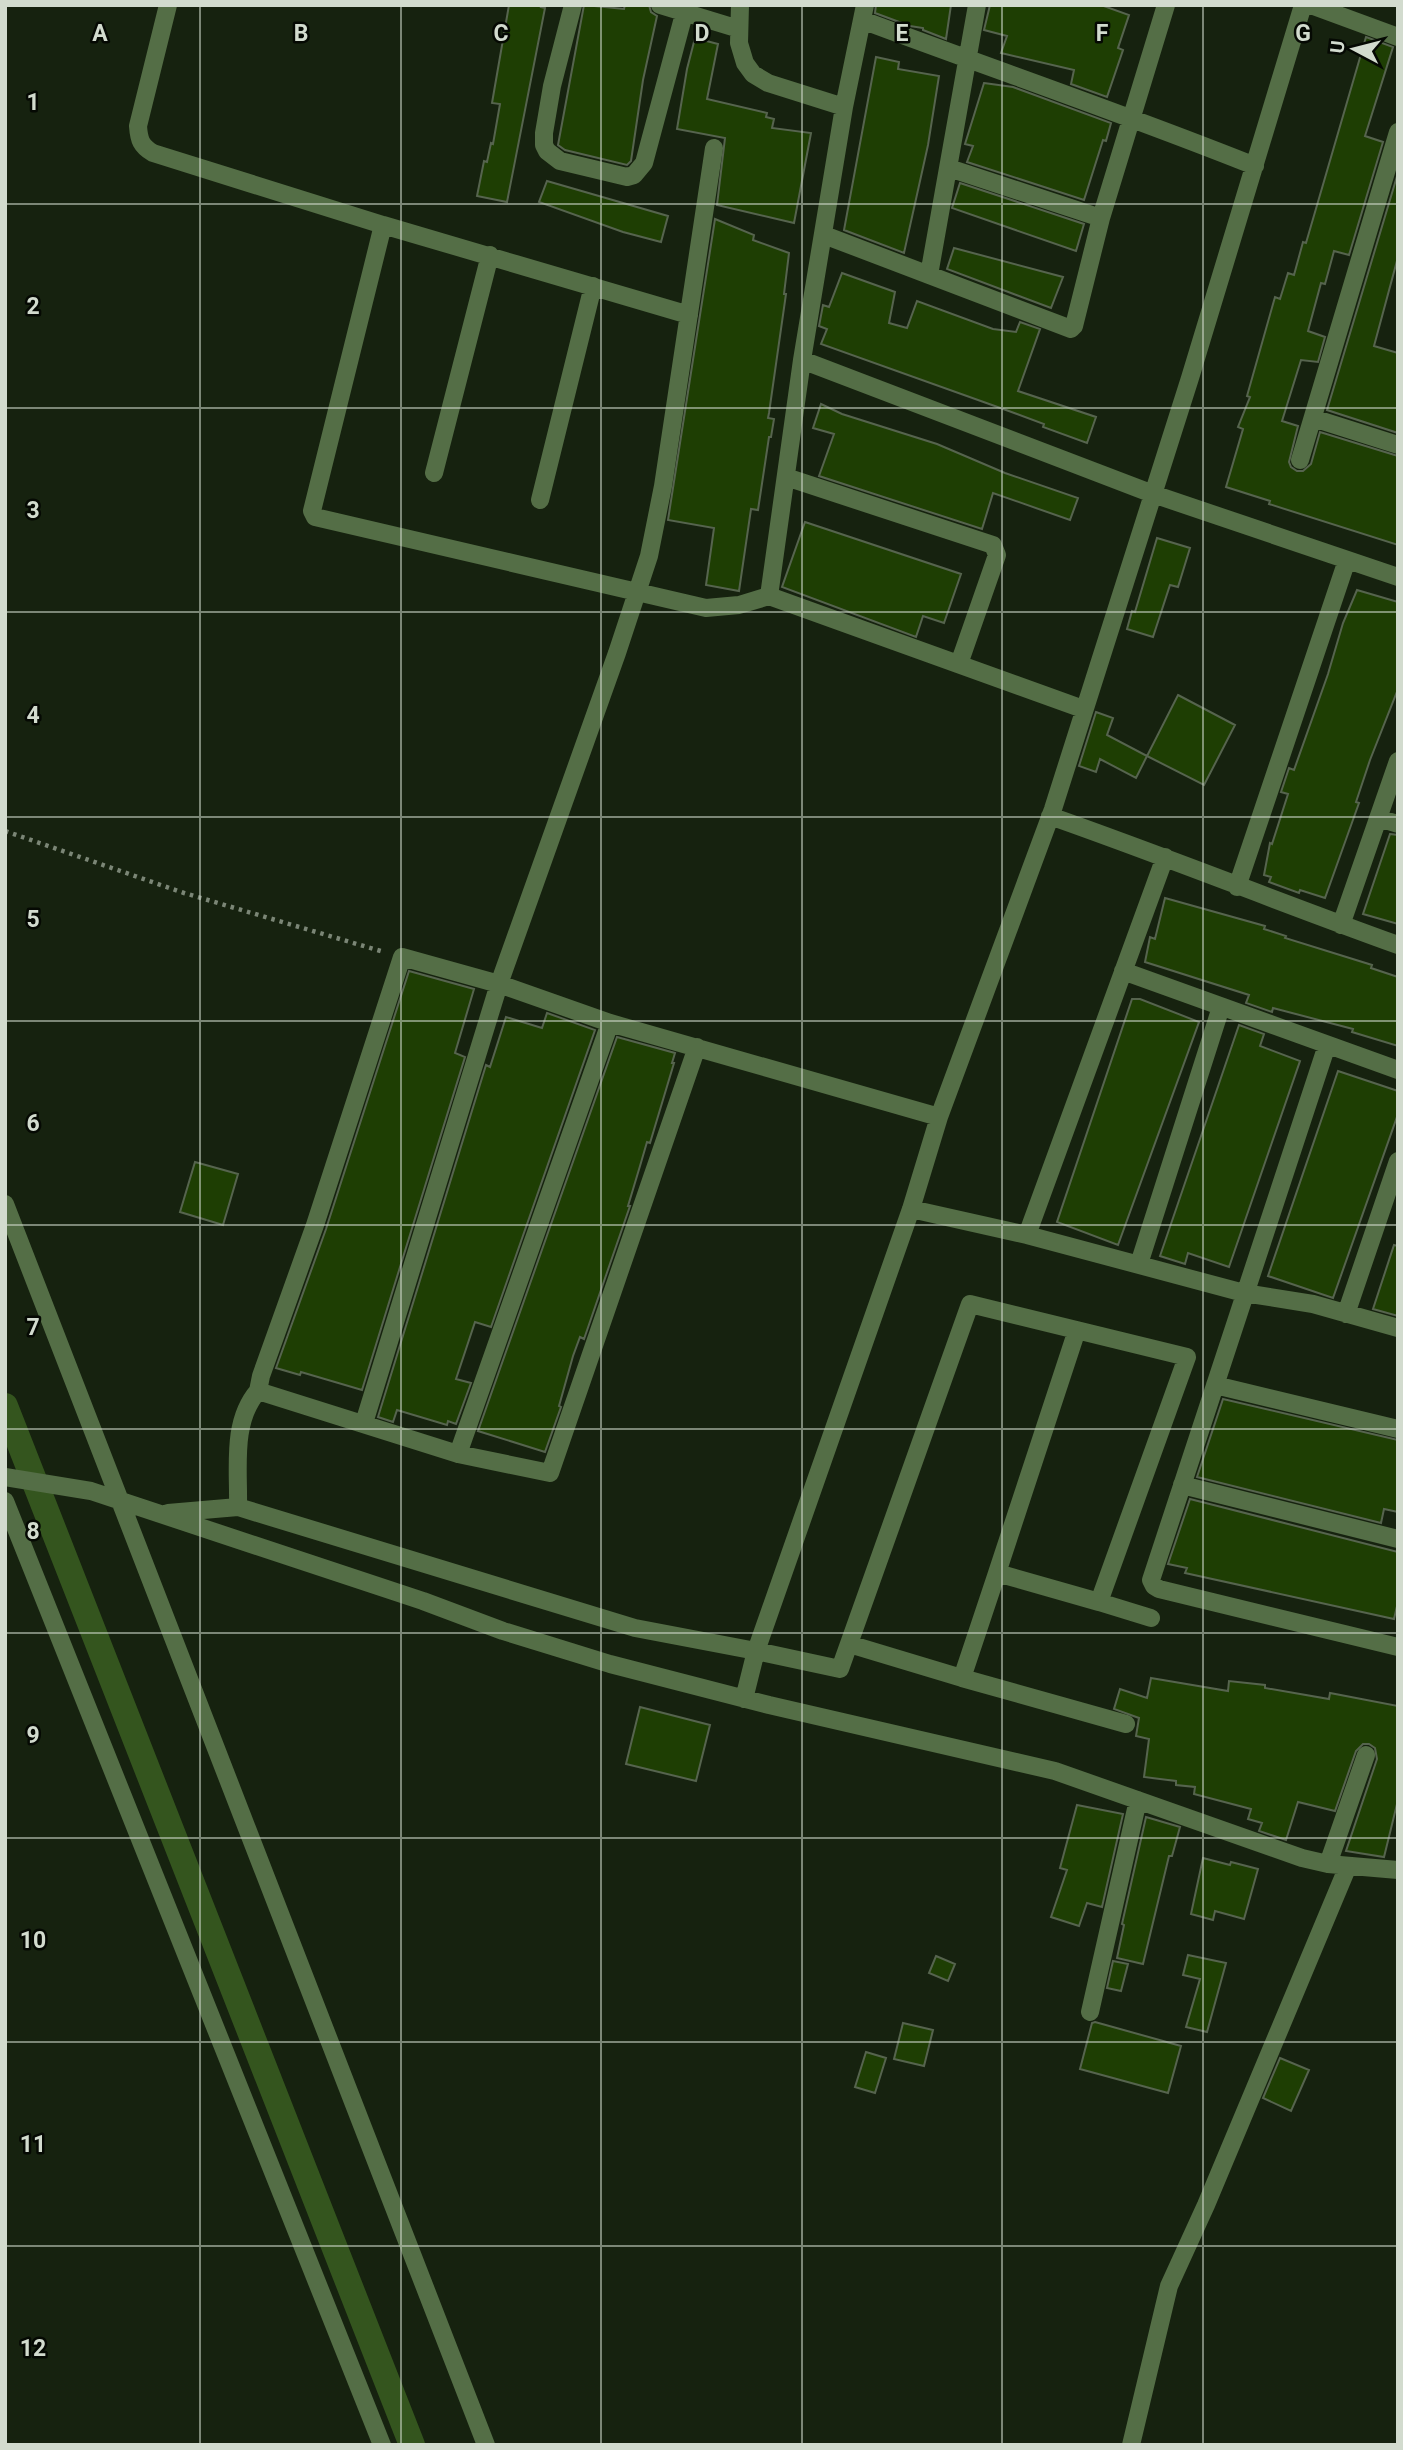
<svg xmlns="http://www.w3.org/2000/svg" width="1403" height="2450" viewBox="0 0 1403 2450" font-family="Roboto,sans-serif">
	<rect width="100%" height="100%" fill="#16220f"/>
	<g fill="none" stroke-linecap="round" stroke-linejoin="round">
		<path stroke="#34551e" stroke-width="26" d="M 5,1406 L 412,2445"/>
	</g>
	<path fill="#1e3e03" stroke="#56644e" stroke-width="2" d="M 509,5 L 542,5 L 541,7 L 545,8 L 507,202 L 477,196 L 484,161 L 487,162 L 491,143 L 493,144 L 500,104 L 492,103 Z
		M 584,5 L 624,9 L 625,5 L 649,5 L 651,12 L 657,16 L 643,80 L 631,161 L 627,165 L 565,150 L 558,145 Z
		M 876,5 L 951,5 L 946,39 L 923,30 L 923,28 L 910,26 L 875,13 Z
		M 990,5 L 1101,5 L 1129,15 L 1118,48 L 1123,50 L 1107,97 L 1071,84 L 1074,70 L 1001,53 L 1007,36 L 984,30 Z
		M 1366,37 L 1393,47 L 1365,136 L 1383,142 L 1349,255 L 1334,251 L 1325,284 L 1321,283 L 1308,331 L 1325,337 L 1318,362 L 1301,360 L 1282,421 L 1298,426 L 1289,462 L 1291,467 L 1297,471 L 1303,471 L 1311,464 L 1320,432 L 1398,456 L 1398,545 L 1269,504 L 1270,501 L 1226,487 L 1243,429 L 1238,427 L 1250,397 L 1247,396 L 1275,297 L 1280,299 L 1288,273 L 1294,275 L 1303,242 L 1306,243 Z
		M 695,38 L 718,44 L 707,99 L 767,113 L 766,117 L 774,119 L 772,128 L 811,133 L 794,223 L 717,205 L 725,138 L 677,129 L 687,69 Z
		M 876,57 L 899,62 L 898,69 L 939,76 L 928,145 L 904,253 L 844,230 Z
		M 984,83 L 1013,87 L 1111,123 L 1106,141 L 1103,140 L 1084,200 L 967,162 L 973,146 L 965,144 Z
		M 1398,173 L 1398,257 L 1374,346 L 1398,353 L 1398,433 L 1327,410 Z
		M 547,181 L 668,216 L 661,242 L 623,232 L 539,202 Z
		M 960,183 L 1084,224 L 1076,251 L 952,208 Z
		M 715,219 L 754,235 L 753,240 L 789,253 L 784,294 L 786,294 L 769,413 L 768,418 L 774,419 L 771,437 L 769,437 L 758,510 L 751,509 L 739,591 L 706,585 L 714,528 L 668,520 Z
		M 954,248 L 1063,277 L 1051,308 L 947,269 Z
		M 842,273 L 895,292 L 889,323 L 907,328 L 917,301 L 993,329 L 1016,332 L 1020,322 L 1040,329 L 1018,391 L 1096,417 L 1087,443 L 1043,427 L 1044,424 L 1006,410 L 821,344 L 827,329 L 819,326 L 823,305 L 829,307 Z
		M 821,404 L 842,414 L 937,444 L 1005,473 L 1078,498 L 1070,520 L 993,493 L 982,529 L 819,476 L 834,434 L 813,428 Z
		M 805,522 L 961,574 L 944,623 L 923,616 L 916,637 L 782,587 Z
		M 1157,538 L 1190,548 L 1178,587 L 1170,585 L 1153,637 L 1127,629 L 1132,611 L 1135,612 Z
		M 1357,590 L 1398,602 L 1398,689 L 1370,760 L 1356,802 L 1359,803 L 1325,898 L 1300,890 L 1299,893 L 1269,882 L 1271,877 L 1264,875 L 1270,843 L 1272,844 L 1288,794 L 1281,792 L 1289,768 L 1294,770 L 1328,674 L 1343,623 Z
		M 1178,695 L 1235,725 L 1204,785 L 1147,756 Z
		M 1096,712 L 1113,718 L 1107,735 L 1147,756 L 1136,778 L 1100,759 L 1096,772 L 1079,766 Z
		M 1390,834 L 1398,835 L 1398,924 L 1363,914 Z
		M 1165,898 L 1265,926 L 1264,929 L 1286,936 L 1285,938 L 1372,965 L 1371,968 L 1398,977 L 1398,1046 L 1352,1032 L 1353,1029 L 1273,1008 L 1272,1012 L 1246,1003 L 1249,995 L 1145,962 L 1150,937 L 1155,939 Z
		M 409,971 L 474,989 L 455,1053 L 465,1057 L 362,1390 L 301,1372 L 300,1375 L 276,1368 L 326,1229 Z
		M 1132,999 L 1140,999 L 1199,1022 L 1118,1245 L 1057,1222 Z
		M 547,1013 L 595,1030 L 491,1327 L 475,1322 L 456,1379 L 471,1383 L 456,1424 L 448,1421 L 447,1425 L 397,1410 L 393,1422 L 378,1417 L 486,1065 L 490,1067 L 506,1017 L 542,1028 Z
		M 1239,1025 L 1264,1034 L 1260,1046 L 1300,1061 L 1229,1267 L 1188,1253 L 1185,1264 L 1160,1256 Z
		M 617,1037 L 675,1053 L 672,1063 L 674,1063 L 650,1143 L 647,1142 L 640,1166 L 628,1206 L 630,1206 L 584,1339 L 580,1337 L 573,1356 L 559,1406 L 561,1407 L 545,1452 L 478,1431 Z
		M 1338,1071 L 1398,1091 L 1398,1114 L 1333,1298 L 1268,1276 Z
		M 195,1162 L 238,1174 L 223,1225 L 180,1212 Z
		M 1394,1245 L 1398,1246 L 1398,1316 L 1373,1309 Z
		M 1223,1399 L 1398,1440 L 1398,1512 L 1384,1509 L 1381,1523 L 1197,1477 Z
		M 1190,1499 L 1398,1552 L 1398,1602 L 1394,1619 L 1185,1573 L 1187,1568 L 1168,1564 Z
		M 1151,1678 L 1228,1691 L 1229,1681 L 1265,1685 L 1265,1688 L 1329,1699 L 1330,1693 L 1398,1706 L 1398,1800 L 1384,1857 L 1346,1851 L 1377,1759 L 1375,1748 L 1369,1744 L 1363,1744 L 1356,1751 L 1335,1811 L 1298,1802 L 1286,1840 L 1259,1831 L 1262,1823 L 1248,1819 L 1251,1809 L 1194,1794 L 1195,1787 L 1176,1785 L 1176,1781 L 1144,1777 L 1149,1739 L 1136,1736 L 1139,1718 L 1114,1709 L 1120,1689 L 1147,1698 Z
		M 640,1707 L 710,1725 L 696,1781 L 626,1764 Z
		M 1077,1805 L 1123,1814 L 1102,1907 L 1087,1903 L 1079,1926 L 1051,1917 L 1067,1870 L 1060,1868 Z
		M 1146,1817 L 1180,1827 L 1172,1856 L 1169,1856 L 1143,1964 L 1117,1958 L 1124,1925 L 1122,1924 Z
		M 1203,1858 L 1230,1865 L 1231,1862 L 1258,1869 L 1244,1919 L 1215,1911 L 1213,1920 L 1191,1914 Z
		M 1188,1955 L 1226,1963 L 1207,2032 L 1186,2027 L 1200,1979 L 1183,1975 Z
		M 936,1956 L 955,1964 L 948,1981 L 929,1973 Z
		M 1113,1961 L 1128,1964 L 1121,1991 L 1107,1988 Z
		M 1095,2022 L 1181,2046 L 1168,2093 L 1080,2069 L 1092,2023 Z
		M 903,2023 L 933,2030 L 924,2066 L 894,2059 Z
		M 866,2052 L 886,2058 L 875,2093 L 855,2087 Z
		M 1280,2058 L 1309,2070 L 1291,2111 L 1263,2098 Z"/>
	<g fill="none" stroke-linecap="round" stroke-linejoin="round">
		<path stroke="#7b8676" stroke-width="4.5" stroke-dasharray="3.5 5" stroke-linecap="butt" d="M 5,831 L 184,893 L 384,952"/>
		<path stroke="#546e46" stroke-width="18" d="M 168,5 L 138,126 C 139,140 141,146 153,153 L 383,225
			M 573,5 L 552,86 L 544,133 L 544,145 L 547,151 L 560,161 L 627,177 L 634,175 L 644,163 L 684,14
			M 660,5 L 739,29
			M 740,5 L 739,43 L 745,63 L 753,74 L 768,83 L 844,107
			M 1311,5 L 1398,37
			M 862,20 C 993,69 1125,114 1255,166
			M 949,168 L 1101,218
			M 824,235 L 1071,329 L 1074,326 L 1101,218 L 1166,5
			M 929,275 L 977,5
			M 689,315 L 383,225 L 312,511 L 315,517 L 706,608 L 739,605 L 769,596 L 1083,709
			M 802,360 L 1153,494 L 1398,577
			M 1313,418 L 1398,445
			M 1300,460 L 1398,132
			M 434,473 L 490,255
			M 786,477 L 993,545 L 997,555 L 959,664
			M 540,500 L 593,286
			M 769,596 L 802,360 L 844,107 L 865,5
			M 1050,816 C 1167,857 1281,903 1398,945
			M 1378,818 L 1398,824
			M 1237,887 L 1347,560
			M 1341,925 L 1398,761
			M 1123,971 L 1398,1070
			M 1327,1045 L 1151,1580 L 1154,1586 L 1159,1589 L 1398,1647
			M 697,1047 L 550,1473 L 458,1454 L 258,1391 L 261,1376 L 315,1225 L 402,957 L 499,984 L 610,1023 L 939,1117
			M 5,1204 L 486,2445
			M 911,1209 L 1027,1235 L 1244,1293 L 1313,1304 L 1398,1328
			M 1027,1235 L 1165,857
			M 1139,1264 L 1221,1007
			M 1346,1314 L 1398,1161
			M 1215,1385 L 1398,1429
			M 258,1391 C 231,1422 239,1469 238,1507 L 635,1628 L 756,1651 L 911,1209 L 939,1117 L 1053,809 L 1190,378 L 1303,5
			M 364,1423 L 499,984 L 617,653 L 649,556 L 663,486 L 714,148
			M 458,1454 L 610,1023
			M 5,1477 L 91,1491 L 423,1601 L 503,1631 L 610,1664 L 769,1705 L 1055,1771 L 1302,1858 L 1328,1864 L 1398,1870
			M 1182,1485 L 1398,1539
			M 5,1501 L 382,2445
			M 168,1513 L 238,1507
			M 1099,1602 L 1151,1618
			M 849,1644 L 962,1678 L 997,1573
			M 962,1678 L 1126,1724
			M 744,1699 L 756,1651 L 840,1669 L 970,1304 L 1187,1357 L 1099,1602 L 997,1573 L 1077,1330
			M 1328,1864 L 1366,1755
			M 1090,2012 L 1138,1800
			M 1131,2445 L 1169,2286 L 1206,2205 L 1348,1866"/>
	</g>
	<path fill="none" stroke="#d2dbce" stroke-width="2" stroke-opacity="0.55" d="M 200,5 L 200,2445M 401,5 L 401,2445M 601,5 L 601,2445M 802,5 L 802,2445M 1002,5 L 1002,2445M 1203,5 L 1203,2445M 5,204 L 1398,204M 5,408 L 1398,408M 5,612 L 1398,612M 5,817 L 1398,817M 5,1021 L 1398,1021M 5,1225 L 1398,1225M 5,1429 L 1398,1429M 5,1633 L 1398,1633M 5,1838 L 1398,1838M 5,2042 L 1398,2042M 5,2246 L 1398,2246"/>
	<g font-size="23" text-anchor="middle" font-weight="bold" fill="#d2dbce" stroke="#050903" stroke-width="5" stroke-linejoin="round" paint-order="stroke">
		<text x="100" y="41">A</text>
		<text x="301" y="41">B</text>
		<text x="501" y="41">C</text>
		<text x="702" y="41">D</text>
		<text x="902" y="41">E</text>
		<text x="1102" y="41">F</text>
		<text x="1303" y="41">G</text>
		<text x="33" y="110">1</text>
		<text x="33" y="314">2</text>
		<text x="33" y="518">3</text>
		<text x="33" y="723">4</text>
		<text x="33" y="927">5</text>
		<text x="33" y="1131">6</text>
		<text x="33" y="1335">7</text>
		<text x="33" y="1539">8</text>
		<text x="33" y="1743">9</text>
		<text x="33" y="1948">10</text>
		<text x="33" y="2152">11</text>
		<text x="33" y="2356">12</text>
	</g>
	<rect width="1403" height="2450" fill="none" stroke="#d2dbce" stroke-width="14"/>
	<g transform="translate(1354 49) rotate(277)" stroke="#050903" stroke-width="5" paint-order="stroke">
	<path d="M0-5L12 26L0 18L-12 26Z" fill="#d2dbce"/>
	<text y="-10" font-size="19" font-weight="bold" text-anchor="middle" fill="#d2dbce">U</text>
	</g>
</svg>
